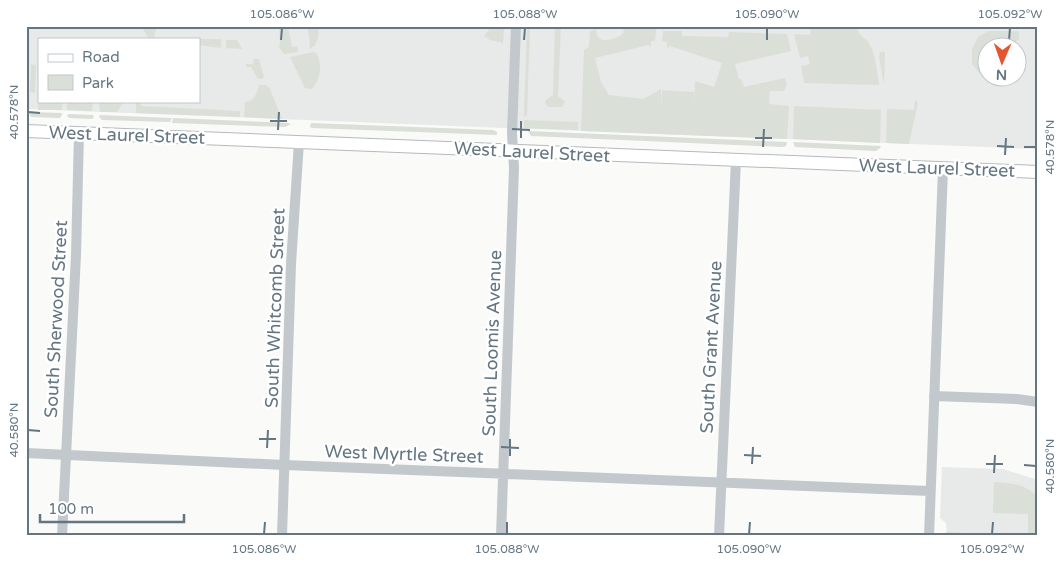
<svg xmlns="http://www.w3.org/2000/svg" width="1064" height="562" viewBox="0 0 1064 562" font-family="'Varela Round',sans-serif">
	<rect width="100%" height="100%" fill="#fafaf8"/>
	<path fill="#e8e9e9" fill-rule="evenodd" d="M 26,26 L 1038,26 L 1038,149 L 26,109 ZM 39,39 L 199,39 L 199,101 L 39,101 ZM 986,48 L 1016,48 L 1016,78 L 986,78 Z
		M 942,467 L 1003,469 L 1038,480 L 1038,536 L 947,536 L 946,523 L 940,518 Z"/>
	<path fill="#dadfd7" d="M 141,26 L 157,26 L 154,37 L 161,39 L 149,39 Z
		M 279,26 L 288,26 L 292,47 L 297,46 L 298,52 L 284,54 L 279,47 L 280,44 Z
		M 307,26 L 319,26 C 318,36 319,45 309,49 L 310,43 Z
		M 485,26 L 504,26 L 503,43 L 490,40 L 484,36 L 489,30 Z
		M 527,26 L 530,26 L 527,115 L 524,117 Z
		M 555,26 L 561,26 L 558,96 L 565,102 L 562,107 L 548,107 L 545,103 L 546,100 L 553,95 Z
		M 622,26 L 656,29 L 655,41 L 651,41 L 651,47 L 648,45 L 595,58 L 601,82 L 609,95 L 643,99 L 661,89 L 661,107 L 662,90 L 694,92 L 694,108 L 695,81 L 714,87 L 722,63 L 670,46 L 667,48 L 667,42 L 662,41 L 663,31 L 682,31 L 682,36 L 728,37 L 729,32 L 787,34 L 791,51 L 735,64 L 739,79 L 741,79 L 744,87 L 785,78 L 787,84 L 784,91 L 770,91 L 769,104 L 789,106 L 787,139 L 581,131 L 584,50 L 589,47 L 590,31 L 596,29 L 597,36 L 602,40 C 610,40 618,39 624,32 Z
		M 813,26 L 858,26 C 857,38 866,36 870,45 C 876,57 877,72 879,85 L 804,83 L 801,66 L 810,64 L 808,56 L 800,58 L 794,34 L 810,35 L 811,28 Z
		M 988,31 L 1019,31 L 1019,40 L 1003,47 L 986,48 L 986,76 L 979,73 L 972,64 L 972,49 L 978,37 Z
		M 189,39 L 221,39 L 221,48 L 199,45 L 199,39 Z
		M 226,40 L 237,40 L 242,49 L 226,48 Z
		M 314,52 L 317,54 C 322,67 321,76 313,88 L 311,89 L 305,88 L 290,57 Z
		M 880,52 L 885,52 L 884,84 L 879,57 Z
		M 254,59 L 259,59 L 264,77 L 262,79 L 258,79 L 251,67 L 246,67 L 246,64 L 253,64 Z
		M 31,64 L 36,65 L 35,93 L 30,92 Z
		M 259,85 L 266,85 L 270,89 L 282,119 L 244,117 L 245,102 C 254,101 257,94 259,85 Z
		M 38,96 L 39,101 L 62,101 L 62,110 L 38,110 Z
		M 915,100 L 918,102 L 909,144 L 886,143 L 887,109 L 914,110 Z
		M 67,101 L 93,101 L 92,111 L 67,110 Z
		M 99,101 L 124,101 L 117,112 L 100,112 Z
		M 136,101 L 140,101 L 141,106 L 240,111 L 240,117 L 136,113 Z
		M 794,106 L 881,110 L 880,143 L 793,139 Z
		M 28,112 L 62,113 L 62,115 L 60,118 L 31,117 Z
		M 68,114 L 93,115 L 94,117 L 92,119 L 69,118 L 67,116 Z
		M 100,115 L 172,118 L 170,122 L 102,120 L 99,117 Z
		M 173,118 L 288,123 L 291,124 L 285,127 L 172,123 Z
		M 524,120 L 578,122 L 578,130 L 524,128 Z
		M 311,123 L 493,130 L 497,132 L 497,135 L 312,128 L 310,127 Z
		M 528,131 L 787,142 L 786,146 L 782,147 L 531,136 Z
		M 793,142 L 881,146 L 880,148 L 876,151 L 795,147 Z
		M 994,482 C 1011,483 1026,484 1038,497 L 1038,536 L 1028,536 L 1028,514 L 993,513 Z
		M 946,532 L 983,534 L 983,535 L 988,536 L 946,536 Z"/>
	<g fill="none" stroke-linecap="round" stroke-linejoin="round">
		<defs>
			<path id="major" d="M 26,131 L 1038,172"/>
		</defs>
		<use href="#major" stroke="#b5babe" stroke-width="14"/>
		<path stroke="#c3c8cc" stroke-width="10" d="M 934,396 L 1017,399 L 1038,402
			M 26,453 L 285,465 L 930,491
			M 62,536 L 76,255 L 79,133
			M 282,536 L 291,264 L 299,142
			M 501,536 L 514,168 L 512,133 L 516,26
			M 719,536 L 736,160
			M 929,536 L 943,169"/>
		<use href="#major" stroke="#fff" stroke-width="12"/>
	</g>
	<path fill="none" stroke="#657683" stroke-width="2" d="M 281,40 L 282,28M 524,40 L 525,28M 767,40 L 767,28M 1009,40 L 1010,28M 28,112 L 40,113M 270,121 L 287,121M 512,129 L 530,130M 278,130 L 279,112M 521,138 L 521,121M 755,138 L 772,138M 997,146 L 1014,147M 763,147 L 764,129M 1024,147 L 1036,147M 1005,155 L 1006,138M 28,430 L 40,431M 259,439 L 276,439M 501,447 L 519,448M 267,448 L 268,430M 744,455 L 761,456M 510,456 L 510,439M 752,464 L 753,447M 986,464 L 1003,464M 1024,465 L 1036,466M 994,473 L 995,455M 264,534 L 265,522M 507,534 L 507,522M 749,534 L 750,522M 992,534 L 993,522"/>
	<g text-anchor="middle" stroke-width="5" stroke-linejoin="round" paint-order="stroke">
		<g font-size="18" fill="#657683" stroke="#fff">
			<text transform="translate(127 135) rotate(2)" y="6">West Laurel Street</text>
			<text transform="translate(532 152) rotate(3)" y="6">West Laurel Street</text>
			<text transform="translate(937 168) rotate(2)" y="6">West Laurel Street</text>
			<text transform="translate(275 308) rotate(-88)" y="6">South Whitcomb Street</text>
			<text transform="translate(56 319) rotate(-87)" y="6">South Sherwood Street</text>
			<text transform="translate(492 343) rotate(-88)" y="6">South Loomis Avenue</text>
			<text transform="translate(711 347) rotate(-87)" y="6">South Grant Avenue</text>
			<text transform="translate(404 454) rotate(2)" y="6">West Myrtle Street</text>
		</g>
	</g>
	<rect width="1064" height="562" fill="none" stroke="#ffffff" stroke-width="55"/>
	<rect x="38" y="38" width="162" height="65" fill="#ffffff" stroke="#c1c8cd"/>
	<rect x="48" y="54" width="25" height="8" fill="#ffffff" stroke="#c1c8cd"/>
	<text x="82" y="62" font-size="15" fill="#657683">Road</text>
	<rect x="48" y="75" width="25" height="15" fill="#dadfd7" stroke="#c1c8cd"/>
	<text x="82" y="88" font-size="15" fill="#657683">Park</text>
	<g transform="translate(1002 62) rotate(182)"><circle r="24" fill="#ffffff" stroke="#c1c8cd"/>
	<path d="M0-4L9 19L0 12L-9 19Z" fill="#e4572e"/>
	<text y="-8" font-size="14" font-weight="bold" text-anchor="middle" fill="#657683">N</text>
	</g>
	<path d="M40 514v8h144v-8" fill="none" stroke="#657683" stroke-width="2.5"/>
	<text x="48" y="514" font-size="15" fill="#657683" stroke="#ffffff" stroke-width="4" paint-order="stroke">100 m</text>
	<rect x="28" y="28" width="1008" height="506" fill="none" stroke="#657683" stroke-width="2"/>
	<g font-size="12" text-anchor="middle" fill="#657683">
		<text x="282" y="18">105.086°W</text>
		<text x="525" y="18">105.088°W</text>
		<text x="767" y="18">105.090°W</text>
		<text x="1010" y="18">105.092°W</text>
		<text transform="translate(14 112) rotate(-90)" y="4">40.578°N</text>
		<text transform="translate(1050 147) rotate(-90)" y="4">40.578°N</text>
		<text transform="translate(14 430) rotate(-90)" y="4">40.580°N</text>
		<text transform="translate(1050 466) rotate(-90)" y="4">40.580°N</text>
		<text x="264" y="553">105.086°W</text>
		<text x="507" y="553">105.088°W</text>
		<text x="749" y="553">105.090°W</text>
		<text x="992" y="553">105.092°W</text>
	</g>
</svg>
